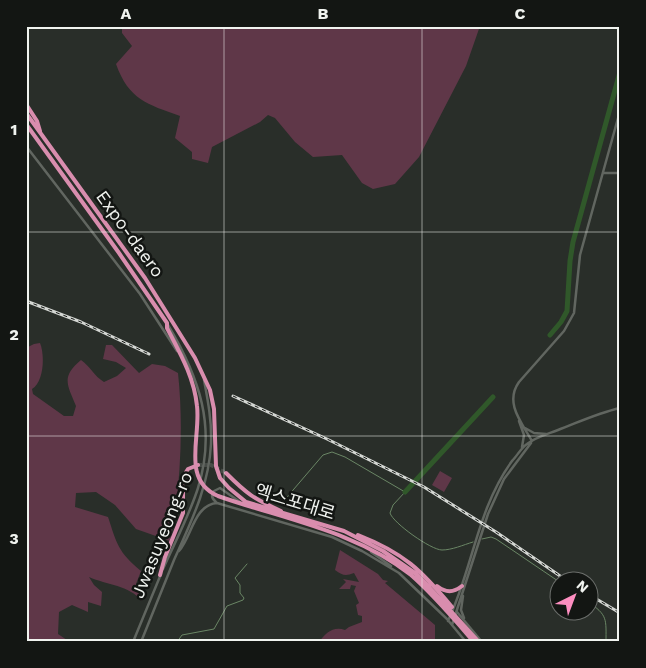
<svg xmlns="http://www.w3.org/2000/svg" width="646" height="668" viewBox="0 0 646 668" font-family="'Work Sans','Noto Sans KR',sans-serif">
	<rect width="100%" height="100%" fill="#292e29"/>
	<path fill="#5f3748" d="M 122,26 L 480,26 L 466,66 L 419,157 L 395,184 L 373,189 L 362,183 L 342,155 L 313,157 L 295,142 L 275,118 L 268,115 L 260,122 L 212,147 L 208,163 L 192,159 L 192,152 L 175,138 L 180,116 C 147,104 129,100 116,64 L 132,46 L 122,33 Z
		M 40,343 C 45,355 44,382 32,389 L 33,394 L 64,416 L 73,416 L 76,406 C 67,384 61,377 81,360 C 90,366 94,376 104,382 L 117,376 L 126,368 L 116,362 L 103,359 L 106,345 L 112,345 L 139,373 L 152,364 L 165,366 L 178,373 C 183,419 181,469 175,515 C 174,523 171,532 170,541 L 136,529 L 115,505 L 96,492 L 76,493 L 75,507 L 108,517 C 117,544 118,552 141,571 L 136,584 L 142,601 C 129,585 107,585 89,577 L 94,585 L 102,592 L 101,606 L 88,602 L 88,612 L 72,605 L 59,612 L 58,634 L 70,642 L 26,642 L 26,348 L 34,344 Z
		M 440,471 L 452,478 L 444,492 L 432,485 Z
		M 340,550 L 378,574 L 383,580 L 388,581 L 385,583 L 435,625 L 435,642 L 319,642 C 326,633 333,626 345,630 L 349,627 L 362,622 L 362,616 L 358,615 L 356,605 L 359,603 L 354,591 L 356,586 L 351,585 L 350,589 L 339,589 L 346,582 L 343,579 L 359,582 L 354,573 C 346,576 343,576 335,570 Z"/>
	<g fill="none" stroke-linecap="round" stroke-linejoin="round">
		<path stroke="#6a8665" stroke-width="1" d="M 282,503 L 323,455 L 332,452 L 345,457 L 405,492 L 393,505 L 390,513 C 393,523 431,550 442,550 C 452,550 463,545 473,542
			M 482,539 L 491,537 L 496,539 L 558,581
			M 588,602 C 608,615 606,619 606,642
			M 177,642 L 182,635 L 214,629 L 227,606 L 243,600 L 244,598 L 240,593 L 240,585 L 235,578 L 247,564"/>
		<path stroke="#30582a" stroke-width="5" d="M 550,335 L 561,322 L 567,311 L 570,261 L 573,242 L 620,72
			M 405,492 L 493,397"/>
		<path stroke="#474c47" stroke-width="4" stroke-dasharray="4 2" stroke-linecap="butt" d="M 198,465 L 211,465 L 226,473"/>
		<path stroke="#616660" stroke-width="2.5" d="M 26,141 L 27,141
			M 26,146 L 140,294 L 177,351"/>
		<path stroke="#616660" stroke-width="2.5" d="M 603,173 L 620,173
			M 519,421 L 524,435 L 522,447
			M 525,428 L 534,433 L 546,434
			M 532,441 C 522,423 504,403 519,382 L 564,331 L 574,313 L 580,255 L 620,111
			M 216,502 C 212,499 211,495 214,491 L 220,488 L 240,502
			M 179,551 C 192,536 194,505 217,503 L 332,537 L 362,551 L 399,573
			M 371,552 L 391,566
			M 163,569 C 175,542 189,516 198,488 C 217,427 199,377 168,325
			M 399,573 L 447,619 L 466,642
			M 463,596 L 461,610 L 464,618
			M 457,612 L 482,642
			M 448,621 C 473,568 477,509 512,461 C 517,456 521,448 527,444 C 536,437 548,434 558,430 C 579,422 598,413 620,408
			M 452,625 L 488,514 L 504,479 L 531,443
			M 133,642 L 161,574
			M 141,642 C 152,615 163,587 174,560 C 191,522 209,486 211,444 C 212,422 208,401 204,380"/>
		<path stroke="#d98dae" stroke-width="4" d="M 26,104 L 37,121 L 40,131
			M 26,113 L 145,278 L 195,358 L 210,390 L 214,409 L 216,466 L 220,478 L 229,488 L 246,502 L 344,531 L 383,551 L 415,573 L 429,587 L 479,642
			M 26,124 L 119,253 L 167,323 L 167,328 C 180,353 194,377 197,406 C 201,437 181,480 218,496 C 283,519 356,531 411,575 C 434,595 454,619 474,642
			M 226,473 C 247,494 254,499 281,511
			M 358,535 C 404,553 421,570 452,607
			M 160,575 L 165,557 L 183,513 L 183,477 L 188,469 L 198,465
			M 437,586 C 446,593 453,593 462,586"/>
		<defs>
			<path id="rail" d="M 26,301 L 81,322 L 149,354
				M 233,396 L 327,439 L 424,487 L 496,532 L 566,580
				M 588,594 L 620,613"/>
		</defs>
		<use href="#rail" stroke="#d4d7d3" stroke-width="3"/>
		<use href="#rail" stroke="#131613" stroke-width="1" stroke-dasharray="4" stroke-linecap="butt"/>
	</g>
	<path fill="none" stroke="#f0f3ef" stroke-width="1" stroke-opacity="0.55" d="M 224,26 L 224,642M 422,26 L 422,642M 26,232 L 620,232M 26,436 L 620,436"/>
	<g text-anchor="middle" stroke-width="5" stroke-linejoin="round" paint-order="stroke">
		<g font-size="18" fill="#f0f3ef" stroke="#131613">
			<text transform="translate(130 234) rotate(54)" y="6">Expo-daero</text>
			<text transform="translate(295 502) rotate(17)" y="6">엑스포대로</text>
			<text transform="translate(162 535) rotate(-68)" y="6">Jwasuyeong-ro</text>
		</g>
	</g>
	<rect width="646" height="668" fill="none" stroke="#131613" stroke-width="55"/>
	<g transform="translate(574 596) rotate(42)"><circle r="24" fill="#131613" stroke="#6b6e6b"/>
	<path d="M0-4L9 19L0 12L-9 19Z" fill="#fd8ec0"/>
	<text y="-8" font-size="14" font-weight="bold" text-anchor="middle" fill="#f0f3ef">N</text>
	</g>
	<rect x="28" y="28" width="590" height="612" fill="none" stroke="#f0f3ef" stroke-width="2"/>
	<g font-size="16" text-anchor="middle" font-weight="bold" fill="#f0f3ef">
		<text x="126" y="19">A</text>
		<text x="323" y="19">B</text>
		<text x="520" y="19">C</text>
		<text x="14" y="135">1</text>
		<text x="14" y="340">2</text>
		<text x="14" y="544">3</text>
	</g>
</svg>
